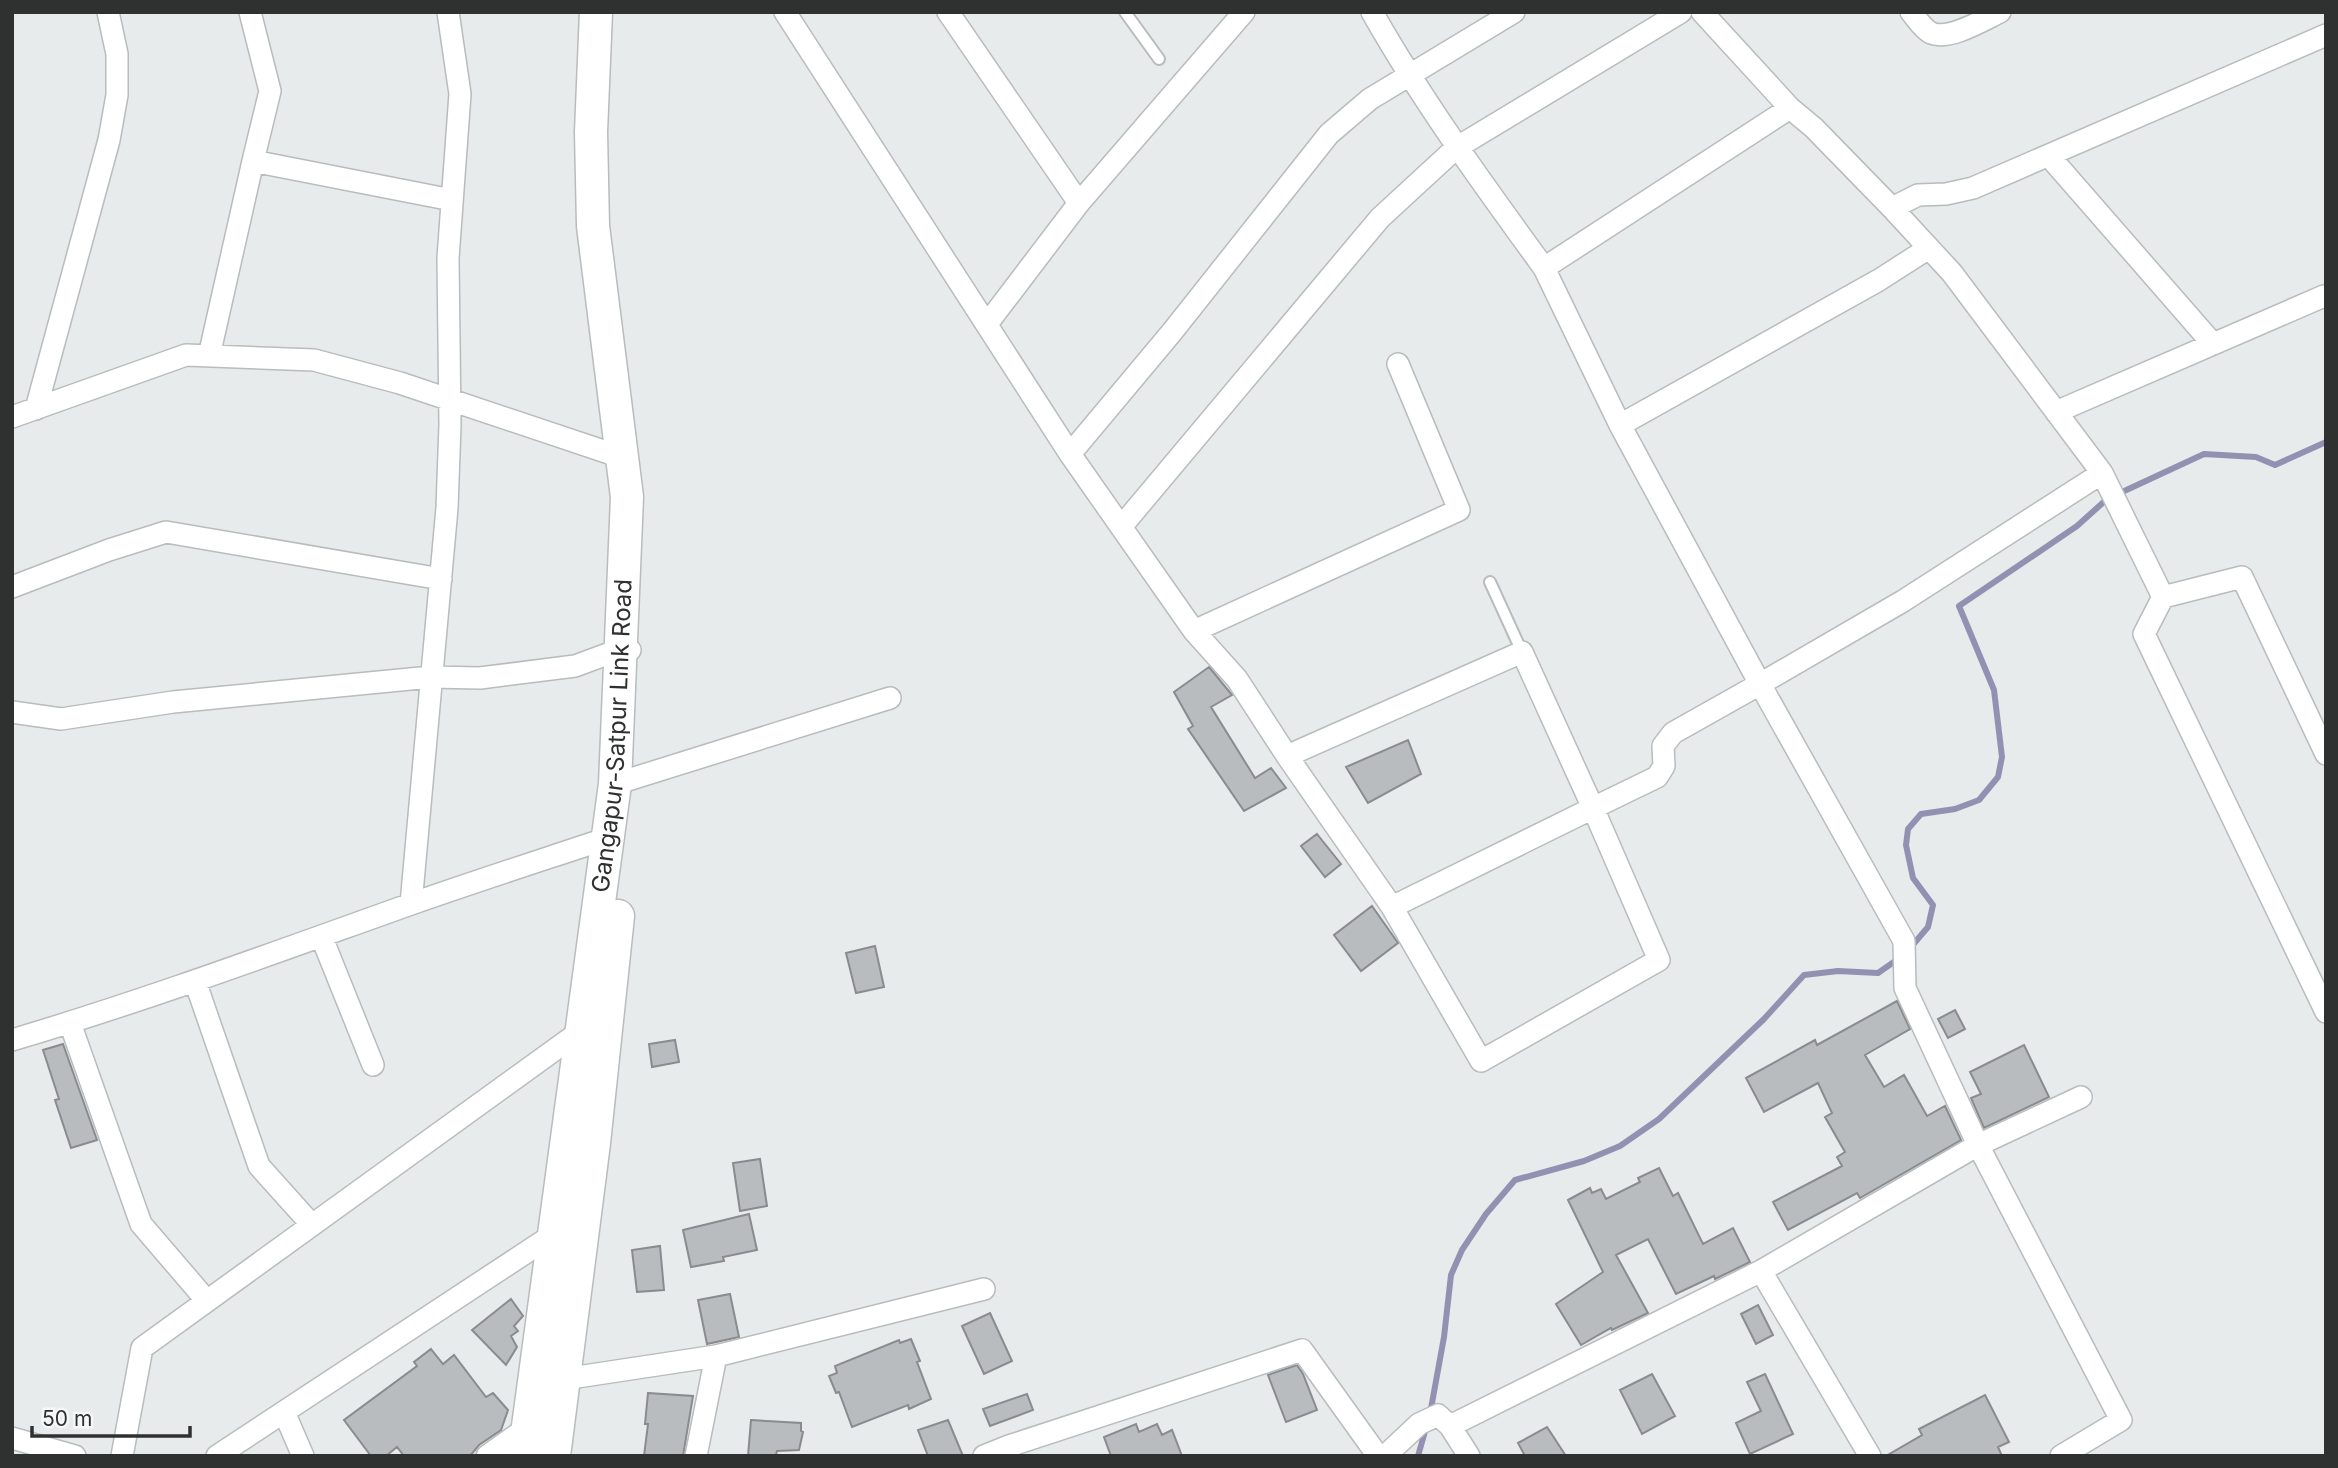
<svg xmlns="http://www.w3.org/2000/svg" width="2338" height="1468" viewBox="0 0 2338 1468" font-family="Inter,sans-serif">
	<rect width="100%" height="100%" fill="#e7ebec"/>
	<g fill="none" stroke-linecap="round" stroke-linejoin="round">
		<path stroke="#9291b2" stroke-width="6" d="M 1911,947 L 1928,927 L 1933,905 L 1913,878 L 1906,845 L 1908,829 L 1921,814 L 1955,809 L 1979,800 L 1998,777 L 2002,757 L 1994,690 L 1959,606 L 2077,526 L 2107,499 L 2204,454 L 2256,457 L 2275,465 L 2326,442
			M 1430,1414 L 1444,1337 L 1451,1275 L 1462,1250 L 1486,1214 L 1515,1180 L 1584,1161 L 1620,1146 L 1659,1119 L 1764,1019 L 1804,975 L 1838,971 L 1878,973 L 1901,957
			M 1418,1456 L 1426,1428"/>
	</g>
	<path fill="#b9bcbf" stroke="#898b8e" stroke-width="2" d="M 1209,667 L 1232,695 L 1211,707 L 1255,778 L 1271,768 L 1286,788 L 1244,811 L 1188,729 L 1193,726 L 1174,692 Z
		M 1408,740 L 1421,774 L 1368,803 L 1346,767 Z
		M 1317,834 L 1341,864 L 1325,877 L 1301,846 Z
		M 1372,906 L 1398,943 L 1361,971 L 1334,935 Z
		M 875,946 L 884,987 L 856,993 L 846,953 Z
		M 1897,1001 L 1910,1029 L 1865,1055 L 1884,1087 L 1904,1075 L 1927,1116 L 1945,1106 L 1961,1140 L 1860,1198 L 1857,1193 L 1788,1230 L 1773,1202 L 1842,1166 L 1837,1157 L 1845,1152 L 1825,1117 L 1832,1113 L 1818,1083 L 1764,1112 L 1746,1078 L 1815,1040 L 1817,1045 Z
		M 1955,1010 L 1965,1029 L 1948,1038 L 1938,1019 Z
		M 675,1040 L 679,1062 L 652,1067 L 649,1044 Z
		M 63,1044 L 97,1140 L 71,1148 L 55,1100 L 59,1099 L 43,1050 Z
		M 2024,1045 L 2049,1097 L 1984,1128 L 1971,1098 L 1981,1094 L 1970,1072 Z
		M 760,1159 L 767,1206 L 740,1211 L 733,1163 Z
		M 1659,1168 L 1673,1196 L 1678,1193 L 1703,1244 L 1733,1228 L 1750,1262 L 1715,1279 L 1714,1276 L 1676,1294 L 1648,1239 L 1616,1255 L 1648,1313 L 1612,1330 L 1611,1328 L 1581,1345 L 1556,1304 L 1603,1272 L 1568,1200 L 1590,1188 L 1592,1193 L 1601,1189 L 1606,1199 L 1640,1182 L 1638,1178 Z
		M 749,1214 L 757,1250 L 723,1257 L 724,1261 L 691,1267 L 683,1230 Z
		M 660,1246 L 664,1290 L 637,1292 L 632,1250 Z
		M 730,1294 L 739,1337 L 707,1344 L 698,1300 Z
		M 511,1299 L 523,1316 L 514,1326 L 518,1331 L 511,1336 L 517,1347 L 506,1365 L 472,1330 Z
		M 1758,1305 L 1773,1335 L 1756,1344 L 1741,1314 Z
		M 990,1313 L 1012,1361 L 984,1374 L 962,1326 Z
		M 911,1339 L 920,1361 L 917,1362 L 931,1399 L 909,1409 L 908,1405 L 852,1427 L 839,1392 L 836,1393 L 829,1376 L 837,1373 L 835,1366 L 899,1340 L 900,1343 Z
		M 431,1349 L 443,1364 L 454,1355 L 486,1397 L 493,1393 L 508,1410 L 501,1430 L 479,1445 L 470,1456 L 404,1456 L 397,1447 L 386,1456 L 371,1456 L 344,1420 L 417,1366 L 414,1362 Z
		M 1297,1365 L 1303,1374 L 1317,1410 L 1286,1422 L 1268,1375 Z
		M 1652,1374 L 1675,1416 L 1642,1434 L 1620,1390 Z
		M 1765,1374 L 1793,1434 L 1750,1454 L 1736,1423 L 1761,1411 L 1747,1382 Z
		M 648,1393 L 693,1396 L 683,1456 L 644,1456 L 648,1424 L 645,1424 Z
		M 1027,1394 L 1033,1410 L 990,1426 L 983,1409 Z
		M 1985,1395 L 2009,1442 L 1998,1447 L 2002,1456 L 1886,1456 L 1922,1435 L 1919,1429 Z
		M 751,1420 L 801,1423 L 801,1431 L 803,1432 L 799,1450 L 777,1451 L 776,1455 L 748,1456 Z
		M 948,1420 L 963,1456 L 928,1456 L 918,1430 Z
		M 1136,1424 L 1139,1432 L 1157,1424 L 1162,1435 L 1172,1430 L 1182,1456 L 1111,1456 L 1104,1437 Z
		M 1547,1427 L 1566,1456 L 1525,1456 L 1518,1443 Z"/>
	<g fill="none" stroke-linecap="round" stroke-linejoin="round">
		<defs>
			<path id="lane" d="M 1125,12 L 1159,59
				M 1490,582 L 1522,652"/>
			<path id="street" d="M 250,12 L 270,91 L 253,161
				M 785,12 L 1070,454 L 1194,631 L 1237,679 L 1287,756 L 1392,907 L 1481,1061 L 1659,960 L 1593,808 L 1392,907
				M 948,12 L 1079,203
				M 1372,12 C 1423,102 1483,184 1544,268
				M 1702,12 L 1790,108 L 1814,128 L 1892,208 L 1952,273 L 2102,473 L 1903,601 L 1760,684 L 1904,941 L 1905,988 L 1978,1145 L 2121,1420 L 2061,1456
				M 1911,12 C 1917,19 1923,29 1931,33 C 1949,41 1983,20 2000,12
				M 2049,156 L 2213,344
				M 1892,208 L 1918,195 L 1946,194 L 1973,188 L 2326,35
				M 987,324 L 1079,203 L 1244,12
				M 209,356 L 253,161 L 452,200
				M 36,409 L 109,140 L 117,95 L 117,54 L 108,12
				M 2056,412 L 2324,296
				M 12,417 L 186,355 L 314,360 L 400,383 L 624,458
				M 1620,425 L 1879,280 L 1929,248
				M 1070,454 L 1172,332 L 1329,134 L 1370,99 L 1514,12
				M 2102,473 L 2163,597 L 2242,577 L 2326,754
				M 1121,527 L 1380,218 L 1456,148 L 1681,12
				M 12,587 L 109,550 L 166,532 L 441,579
				M 2163,597 L 2144,634 L 2326,1012
				M 1194,631 L 1459,510 L 1398,364
				M 12,712 L 61,719 L 173,702 L 431,677 L 480,678 L 575,666 L 621,649 L 630,650
				M 1287,756 L 1522,652 L 1593,808 L 1657,777 L 1664,766 L 1663,746 L 1673,733 L 1760,684 L 1620,425 L 1544,268 L 1790,108
				M 615,784 L 890,698
				M 411,904 L 447,508 L 450,425 L 448,258 L 460,94 L 448,12
				M 322,938 L 373,1065
				M 195,981 L 259,1166 L 312,1225
				M 70,1023 L 141,1224 L 207,1301
				M 12,1040 C 147,1000 279,951 411,904 C 476,881 542,860 608,838
				M 1761,1271 L 1870,1456
				M 552,1379 L 564,1379 L 716,1356 L 984,1289
				M 284,1412 L 303,1456
				M 1450,1426 L 1469,1456
				M 12,1438 L 75,1456
				M 122,1456 L 142,1348 L 582,1030
				M 217,1456 L 554,1234 L 562,1235
				M 487,1456 L 528,1427
				M 696,1456 L 716,1356
				M 984,1456 L 1009,1446 L 1302,1350 L 1378,1456
				M 1385,1456 L 1419,1424 L 1438,1415 L 1450,1426 L 1761,1271 L 1978,1145 L 2081,1097"/>
			<g id="primary">
				<path id="s1" d="M 524,1456 L 615,784 L 627,497 L 593,226 L 591,132 L 596,12"/>
				<path d="M 554,1456 L 594,1143 L 618,916"/>
			</g>
		</defs>
		<use href="#lane" stroke="#b8bcbd" stroke-width="14"/>
		<use href="#street" stroke="#b8bcbd" stroke-width="24"/>
		<use href="#primary" stroke="#b8bcbd" stroke-width="35"/>
		<use href="#lane" stroke="#fff" stroke-width="10"/>
		<use href="#street" stroke="#fff" stroke-width="21"/>
		<use href="#primary" stroke="#fff" stroke-width="32"/>
	</g>
	<g text-anchor="middle" stroke-width="7" stroke-linejoin="round" paint-order="stroke">
		<g font-size="24" fill="#2f3131" stroke="#f4f8f9">
			<text dy="8" stroke="none"><textPath href="#s1" startOffset="726">Gangapur-Satpur Link Road</textPath></text>
		</g>
	</g>
	<rect width="2338" height="1468" fill="none" stroke="#2f3131" stroke-width="28"/>
	<path d="M32 1426v10h158v-10" fill="none" stroke="#2f3131" stroke-width="3.5"/>
	<text x="42" y="1426" font-size="21" fill="#2f3131" stroke="#f4f8f9" stroke-width="5" paint-order="stroke">50 m</text>
</svg>
